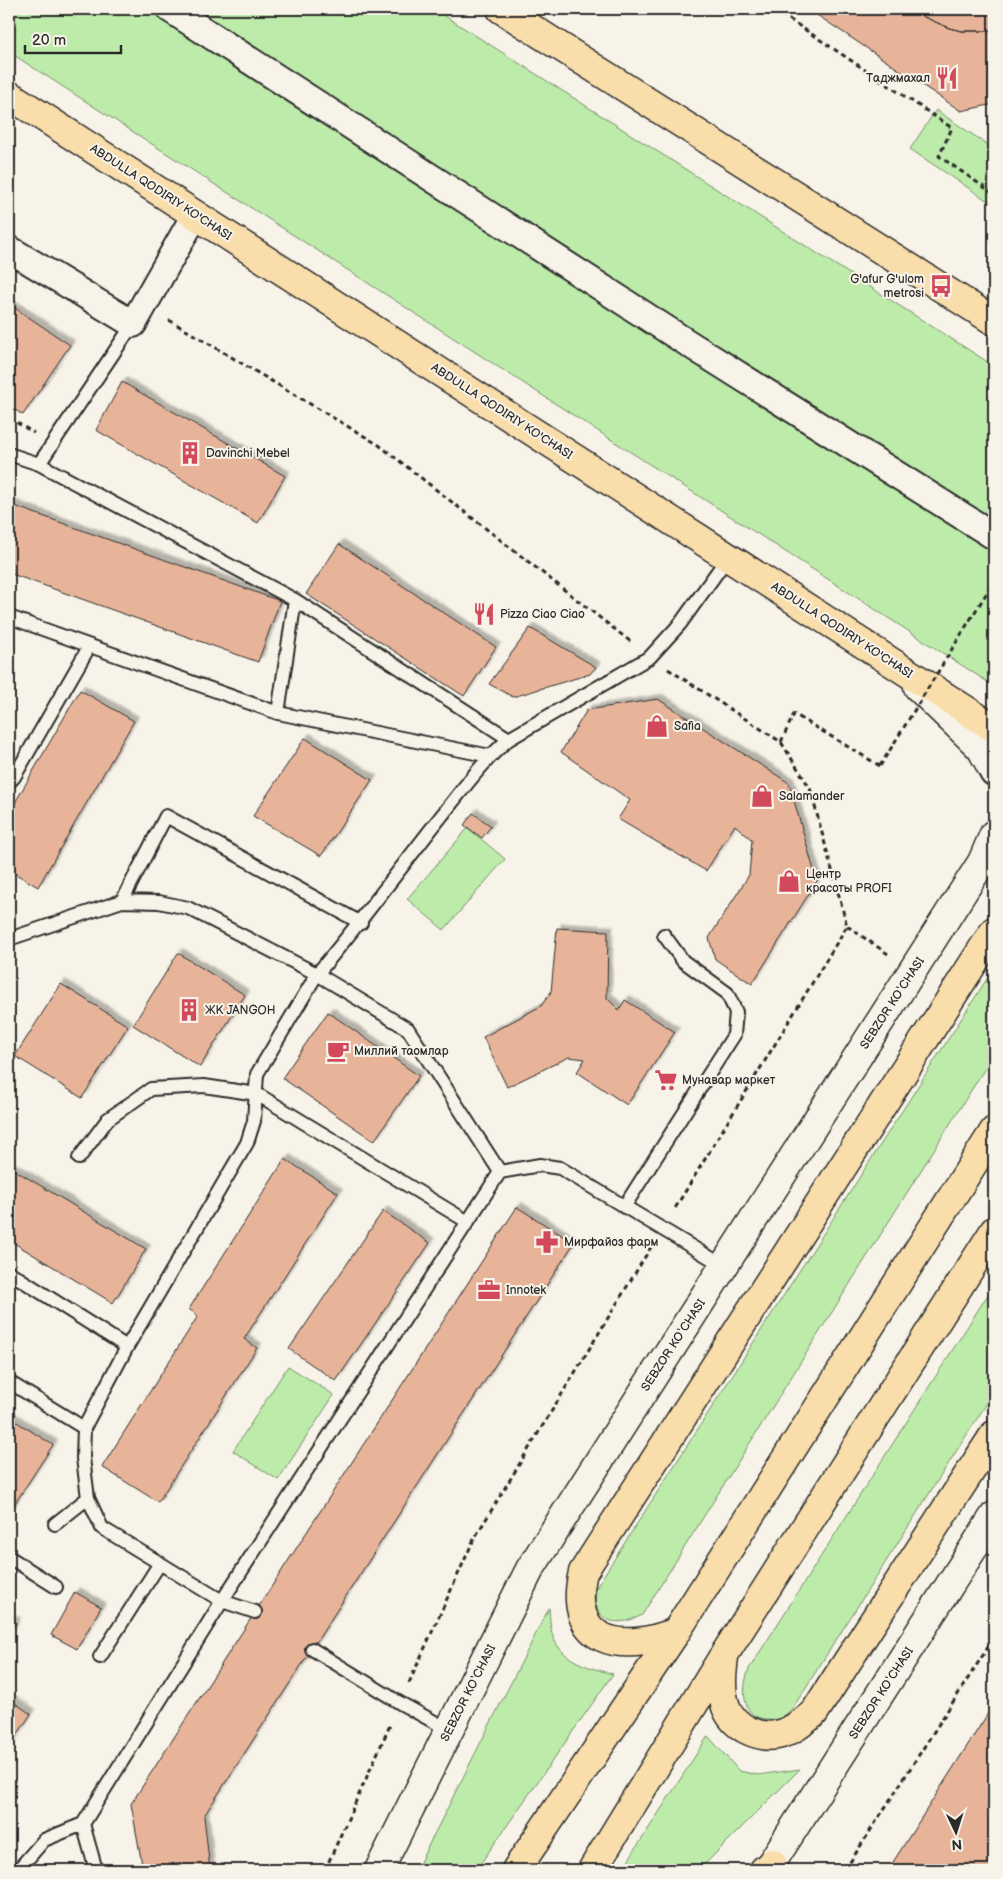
<svg xmlns="http://www.w3.org/2000/svg" width="1003" height="1879" viewBox="0 0 1003 1879" font-family="'Balsamiq Sans',sans-serif">
	<defs>
		<filter id="shadow"><feDropShadow dx="4.5" dy="-4.5" stdDeviation="1" flood-color="#0004"/></filter>
	</defs>
	<rect width="100%" height="100%" fill="#f7f3e8"/>
	<filter id="ink" filterUnits="userSpaceOnUse"><feTurbulence type="fractalNoise" baseFrequency=".02" numOctaves="2"/><feDisplacementMap in="SourceGraphic" scale="10" xChannelSelector="R" yChannelSelector="G"/><feConvolveMatrix kernelMatrix="1 2 1 2 8 2 1 2 1" color-interpolation-filters="sRGB"/></filter>
	<g filter="url(#ink)">
		<path fill="#bdecaa" stroke="#748c6a" d="M 9,9 L 434,9 L 994,366 L 994,686 L 9,52 Z
			M 936,110 L 994,149 L 994,205 L 910,149 Z
			M 468,828 L 505,859 L 444,930 L 407,899 Z
			M 994,968 L 994,1054 L 642,1615 C 614,1630 589,1620 597,1586 Z
			M 994,1285 L 994,1392 L 794,1706 C 785,1717 780,1721 765,1719 C 740,1716 742,1687 749,1669 Z
			M 288,1366 L 334,1395 L 278,1480 L 233,1451 Z
			M 549,1608 C 550,1617 550,1631 554,1639 C 564,1662 591,1668 613,1674 L 476,1870 L 416,1870 Z
			M 708,1736 L 739,1771 L 758,1775 L 800,1769 L 699,1870 L 622,1870 Z"/>
		<path fill="#e7b499" stroke="#2b2b2b" filter="url(#shadow)" d="M 808,9 L 913,9 L 924,17 L 949,28 L 962,31 L 994,31 L 994,104 L 961,111 Z
			M 913,9 L 994,9 L 994,31 L 962,31 L 949,28 L 924,17 Z
			M 9,304 L 70,345 L 23,415 L 9,406 Z
			M 122,382 L 285,476 L 258,523 L 96,430 Z
			M 9,504 L 280,601 L 258,662 L 9,573 Z
			M 339,544 L 496,647 L 464,696 L 306,594 Z
			M 530,628 L 596,667 L 590,674 L 513,697 L 489,684 Z
			M 80,690 L 134,721 L 38,887 L 9,870 L 9,813 Z
			M 658,699 L 789,783 L 817,881 L 752,984 L 715,959 L 709,938 L 749,875 L 752,840 L 735,825 L 706,871 L 618,819 L 630,800 L 561,752 L 587,710 Z
			M 305,738 L 372,780 L 321,856 L 253,816 Z
			M 473,813 L 491,826 L 482,838 L 464,825 Z
			M 557,928 L 608,931 L 607,998 L 619,1010 L 625,1000 L 675,1032 L 627,1105 L 577,1072 L 585,1059 L 569,1057 L 507,1087 L 483,1037 L 541,1006 L 551,992 Z
			M 178,953 L 245,995 L 200,1067 L 133,1025 Z
			M 61,984 L 128,1026 L 82,1098 L 15,1056 Z
			M 328,1012 L 419,1076 L 374,1141 L 282,1078 Z
			M 285,1159 L 338,1193 L 244,1339 L 257,1348 L 158,1502 L 102,1467 L 198,1316 L 189,1309 Z
			M 11,1168 L 146,1249 L 113,1303 L 9,1240 L 9,1172 Z
			M 517,1207 L 574,1243 L 204,1816 L 210,1870 L 143,1870 L 131,1804 Z
			M 383,1211 L 430,1243 L 336,1381 L 289,1349 Z
			M 9,1417 L 53,1445 L 10,1511 L 9,1511 Z
			M 75,1592 L 101,1607 L 77,1649 L 51,1635 Z
			M 9,1618 L 16,1623 L 9,1634 Z
			M 9,1699 L 31,1714 L 9,1747 Z
			M 994,1704 L 994,1870 L 888,1870 Z"/>
		<g fill="none" stroke-linecap="round" stroke-linejoin="round">
			<defs>
				<path id="lane" d="M 9,454 L 39,464 L 295,600 L 509,739
					M 39,464 L 133,324
					M 9,617 L 278,713 L 490,756
					M 278,713 L 295,600
					M 9,782 L 14,777 L 89,647
					M 122,901 L 166,816 L 361,923
					M 9,939 L 122,901 L 159,902 L 188,908 L 317,974 L 257,1074 L 254,1121 L 247,1143 L 127,1347 L 84,1428 L 83,1458 L 88,1498
					M 79,1158 L 108,1119 L 151,1089 L 204,1086 L 257,1094 L 468,1222
					M 500,1172 L 408,1029 L 317,974 C 361,922 401,867 443,814 C 464,788 483,761 509,739 L 650,657 L 680,624 L 728,557
					M 624,1207 L 734,1035 L 736,1012 L 727,993 L 683,961 L 664,935
					M 9,1272 L 127,1347
					M 9,1382 L 84,1428
					M 55,1524 L 88,1498 L 102,1528 L 222,1601 L 255,1612
					M 9,1557 L 56,1587
					M 312,1649 L 400,1703 L 449,1730
					M 100,1657 L 160,1563
					M 18,1870 L 44,1840 L 83,1824
					M 96,1870 L 83,1824 L 222,1601 L 500,1172 L 540,1165 L 560,1168 L 724,1266"/>
				<path id="street" d="M 170,9 L 683,340 L 994,536
					M 9,249 L 133,324 L 195,215"/>
				<path id="secondary" d="M 918,687 L 981,748 L 994,772
					M 379,1870 L 530,1569 L 982,862 L 994,834
					M 767,1870 L 994,1516"/>
				<path id="primary" d="M 501,9 L 994,321
					M 9,95 L 994,728
					M 676,1632 C 621,1654 566,1644 583,1572 L 994,931
					M 724,1657 C 722,1673 720,1691 726,1707 C 734,1728 760,1740 781,1734 C 794,1730 804,1721 814,1713 L 994,1435
					M 516,1870 L 676,1632 L 994,1131
					M 592,1870 L 724,1655 L 994,1231
					M 764,1870 L 772,1863"/>
			</defs>
			<use href="#lane" stroke="#2b2b2b" stroke-width="16"/>
			<use href="#street" stroke="#2b2b2b" stroke-width="30"/>
			<use href="#secondary" stroke="#2b2b2b" stroke-width="31"/>
			<use href="#primary" stroke="#2b2b2b" stroke-width="31"/>
			<path stroke="#2b2b2b" stroke-width="3" stroke-dasharray="5 4" stroke-linecap="butt" d="M 774,9 L 952,128 L 939,156 L 994,194
				M 169,320 L 379,445 L 631,642
				M 9,418 L 34,433
				M 668,669 L 781,742 L 810,788 L 847,926 L 674,1210
				M 781,742 L 794,714 L 880,766
				M 847,926 L 888,954
				M 409,1683 L 474,1539 L 651,1247
				M 325,1870 L 391,1723
				M 845,1870 L 994,1638"/>
			<use href="#lane" stroke="#f7f3e8" stroke-width="12"/>
			<use href="#street" stroke="#f7f3e8" stroke-width="26"/>
			<use href="#secondary" stroke="#f7f3e8" stroke-width="28"/>
			<use href="#primary" stroke="#f9deab" stroke-width="28"/>
			<path stroke="#2b2b2b" stroke-width="3" stroke-dasharray="5 4" stroke-linecap="butt" d="M 880,766 L 994,581"/>
		</g>
	</g>
	<defs>
		<symbol id="restaurant-bare" viewBox="-9 -9 18 18"><path d="M-5-6h1v4h1v-4h1v4h1v-4h1v5L-1.5 .5V6h-2V.5L-5-1ZM5-6V6H3V1.5H1.5Q1.5-4 5-6Z" fill="#d1495b" stroke="#f7f3e8" stroke-width="2.5" paint-order="stroke"/></symbol>
		<symbol id="bus-bare" viewBox="-9 -9 18 18"><path d="M-5-6H5V4H4V6H2V4H-2V6H-4V4H-5ZM-3.5-4V0h7V-4ZM-3.5 1.2v1.5H-2V1.2ZM2 1.2v1.5H3.5V1.2Z" fill="#d1495b" stroke="#f7f3e8" stroke-width="2.5" paint-order="stroke"/></symbol>
		<symbol id="building-bare" viewBox="-9 -9 18 18"><path d="M-4-6H4V6H1V3H-1V6H-4ZM-2.5-4.3h1.7v1.8h-1.7ZM.8-4.3h1.7v1.8H.8ZM-2.5-1h1.7V.8h-1.7ZM.8-1h1.7V.8H.8Z" fill="#d1495b" stroke="#f7f3e8" stroke-width="2.5" paint-order="stroke"/></symbol>
		<symbol id="shop-bare" viewBox="-9 -9 18 18"><path d="M-5-2.5h2.3a2.7 3.5 0 0 1 5.4 0H5L5.5 6h-11ZM-1.5-2.5h3a1.5 2.3 0 0 0-3 0Z" fill="#d1495b" stroke="#f7f3e8" stroke-width="2.5" paint-order="stroke"/></symbol>
		<symbol id="cafe-bare" viewBox="-9 -9 18 18"><path d="M-5.5-4.5H6V0H3Q3 3.5 0 3.5H-2.5Q-5.5 3.5-5.5 0ZM3-3.2v2h1.7v-2ZM-6 4.5H4V6H-6Z" fill="#d1495b" stroke="#f7f3e8" stroke-width="2.5" paint-order="stroke"/></symbol>
		<symbol id="supermarket-bare" viewBox="-9 -9 18 18"><path d="M-6-5.5h2.5l.6 2H6L4.5 2H-2.5L-4.4-4H-6ZM-1.5 3.2a1.3 1.3 0 1 0 .1 0ZM3 3.2a1.3 1.3 0 1 0 .1 0Z" fill="#d1495b" stroke="#f7f3e8" stroke-width="2.5" paint-order="stroke"/></symbol>
		<symbol id="pharmacy-bare" viewBox="-9 -9 18 18"><path d="M-2-6h4v4h4v4h-4v4h-4v-4h-4v-4h4Z" fill="#d1495b" stroke="#f7f3e8" stroke-width="2.5" paint-order="stroke"/></symbol>
		<symbol id="office-bare" viewBox="-9 -9 18 18"><path d="M-6-3h4V-5.5h4V-3h4V5H-6ZM-1-4.5V-3h2v-1.5ZM-6 0V1H6V0Z" fill="#d1495b" stroke="#f7f3e8" stroke-width="2.5" paint-order="stroke"/></symbol>
	</defs>
	<g fill-rule="evenodd">
		<use href="#restaurant-bare" x="931" y="62" width="32" height="32"/>
		<use href="#bus-bare" x="925" y="270" width="32" height="32"/>
		<use href="#building-bare" x="174" y="437" width="32" height="32"/>
		<use href="#restaurant-bare" x="468" y="598" width="32" height="32"/>
		<use href="#shop-bare" x="641" y="710" width="32" height="32"/>
		<use href="#shop-bare" x="746" y="780" width="32" height="32"/>
		<use href="#shop-bare" x="773" y="865" width="32" height="32"/>
		<use href="#building-bare" x="173" y="994" width="32" height="32"/>
		<use href="#cafe-bare" x="322" y="1035" width="32" height="32"/>
		<use href="#supermarket-bare" x="650" y="1064" width="32" height="32"/>
		<use href="#pharmacy-bare" x="531" y="1226" width="32" height="32"/>
		<use href="#office-bare" x="473" y="1274" width="32" height="32"/>
	</g>
	<g text-anchor="middle" stroke-width="4" stroke-linejoin="round" paint-order="stroke">
		<g font-size="12" fill="#2b2b2b" stroke="#f7f3e8" text-anchor="start">
			<text x="930" y="82" text-anchor="end">Таджмахал</text>
			<text x="924" y="283" text-anchor="end">G'afur G'ulom<tspan x="924" dy="14">metrosi</tspan></text>
			<text x="206" y="457">Davinchi Mebel</text>
			<text x="500" y="618">Pizza Ciao Ciao</text>
			<text x="674" y="730">Safia</text>
			<text x="779" y="800">Salamander</text>
			<text x="806" y="878">Центр<tspan x="806" dy="14">красоты PROFI</tspan></text>
			<text x="205" y="1014">ЖК JANGOH</text>
			<text x="354" y="1055">Миллий таомлар</text>
			<text x="682" y="1084">Мунавар маркет</text>
			<text x="564" y="1246">Мирфайоз фарм</text>
			<text x="506" y="1294">Innotek</text>
		</g>
		<g font-size="12" fill="#2b2b2b" stroke="#f7f3e8">
			<text transform="translate(161 192) rotate(33)" y="4">ABDULLA QODIRIY KO'CHASI</text>
			<text transform="translate(502 411) rotate(33)" y="4">ABDULLA QODIRIY KO'CHASI</text>
			<text transform="translate(842 630) rotate(33)" y="4">ABDULLA QODIRIY KO'CHASI</text>
			<text transform="translate(892 1003) rotate(-57)" y="4">SEBZOR KO‘CHASI</text>
			<text transform="translate(673 1345) rotate(-57)" y="4">SEBZOR KO‘CHASI</text>
			<text transform="translate(468 1693) rotate(-63)" y="4">SEBZOR KO‘CHASI</text>
			<text transform="translate(881 1693) rotate(-57)" y="4">SEBZOR KO‘CHASI</text>
		</g>
	</g>
	<rect width="1003" height="1879" fill="none" stroke="#f7f3e8" stroke-width="30"/>
	<rect x="15" y="15" width="973" height="1849" fill="none" stroke="#2b2b2b" stroke-width="2" filter="url(#ink)"/>
	<g transform="translate(956 1832) rotate(176)" stroke="#f7f3e8" stroke-width="4" paint-order="stroke">
	<path d="M0-4L9 19L0 12L-9 19Z" fill="#2b2b2b"/>
	<text y="-8" font-size="14" font-weight="bold" text-anchor="middle" fill="#2b2b2b">N</text>
	</g>
	<path d="M25 45v8h96v-8" fill="none" stroke="#2b2b2b" stroke-width="2.5"/>
	<text x="32" y="45" font-size="15" fill="#2b2b2b" stroke="#f7f3e8" stroke-width="4" paint-order="stroke">20 m</text>
</svg>
